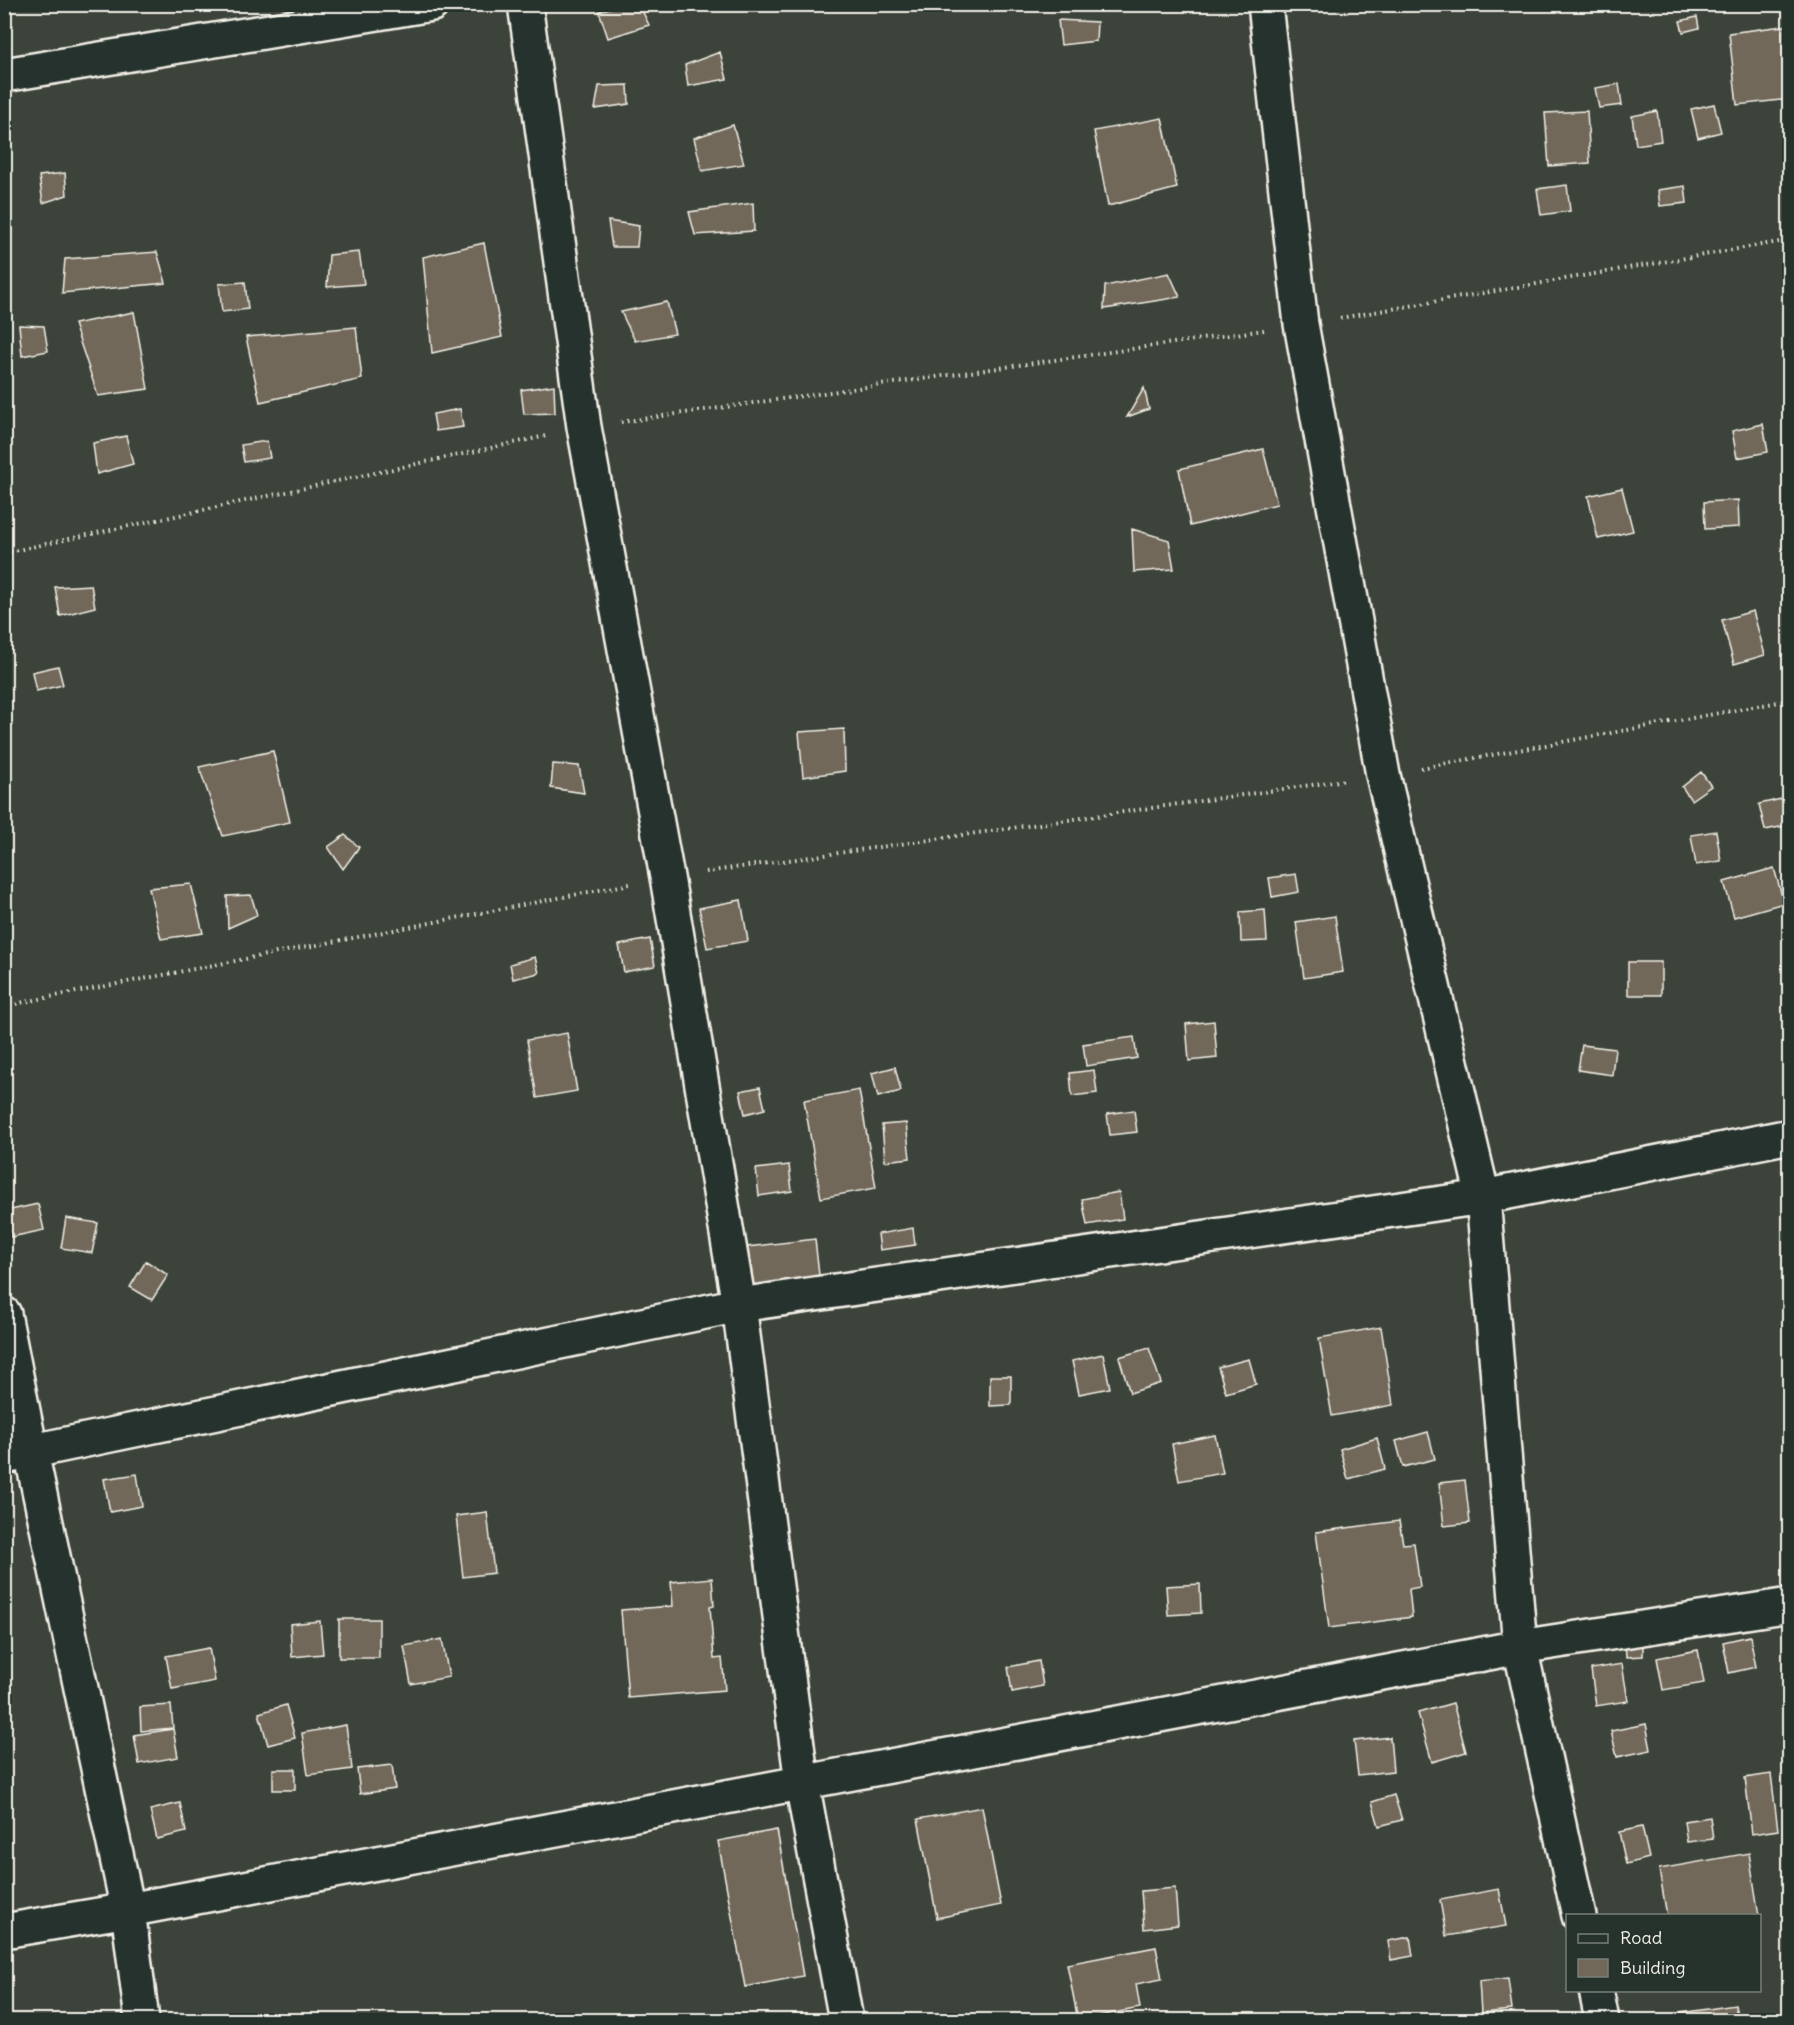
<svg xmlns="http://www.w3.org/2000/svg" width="1794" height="2025" viewBox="0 0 1794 2025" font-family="Delius,sans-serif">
	<rect width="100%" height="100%" fill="#3c433a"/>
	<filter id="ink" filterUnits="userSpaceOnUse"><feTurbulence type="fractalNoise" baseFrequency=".0167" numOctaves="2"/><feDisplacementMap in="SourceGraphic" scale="12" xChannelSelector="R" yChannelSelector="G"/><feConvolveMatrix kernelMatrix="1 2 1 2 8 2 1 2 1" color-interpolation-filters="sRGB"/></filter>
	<g filter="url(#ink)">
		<path fill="#71685a" stroke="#f4f1e8" stroke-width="1.5" d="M 625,4 L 639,4 L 649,25 L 608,38 L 599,11 Z
			M 1697,17 L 1699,28 L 1683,32 L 1680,21 Z
			M 1058,20 L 1097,22 L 1096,41 L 1061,45 Z
			M 1790,25 L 1790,99 L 1737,105 L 1729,33 Z
			M 720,52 L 727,79 L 688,86 L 685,65 Z
			M 1619,84 L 1622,105 L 1599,108 L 1595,88 Z
			M 628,85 L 629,104 L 595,109 L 599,86 Z
			M 1714,104 L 1721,132 L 1698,138 L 1691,109 Z
			M 1587,111 L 1590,163 L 1549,166 L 1545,113 Z
			M 1657,111 L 1661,141 L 1636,145 L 1632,116 Z
			M 1162,118 L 1177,188 L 1108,206 L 1094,131 Z
			M 733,125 L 744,164 L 702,171 L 694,138 Z
			M 65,173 L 67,195 L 43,203 L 39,176 Z
			M 1567,185 L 1570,211 L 1541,215 L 1537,189 Z
			M 1685,186 L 1687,203 L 1660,206 L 1658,190 Z
			M 753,203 L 754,231 L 695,235 L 689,212 Z
			M 608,221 L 639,226 L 637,247 L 612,247 Z
			M 484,243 L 502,337 L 432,353 L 423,257 Z
			M 157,252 L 166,283 L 62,293 L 65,259 Z
			M 359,252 L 364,284 L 327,287 L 329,255 Z
			M 1169,273 L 1180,297 L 1104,309 L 1105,286 Z
			M 245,282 L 248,309 L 222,312 L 219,284 Z
			M 667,302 L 675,334 L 635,341 L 621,312 Z
			M 134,312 L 148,389 L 98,396 L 74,324 Z
			M 19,325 L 44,326 L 48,351 L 22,356 Z
			M 356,327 L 362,379 L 260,402 L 246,337 Z
			M 554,385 L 555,413 L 524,414 L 521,390 Z
			M 1144,388 L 1149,409 L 1127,417 Z
			M 460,409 L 463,427 L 436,431 L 433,414 Z
			M 1763,424 L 1768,452 L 1737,458 L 1732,431 Z
			M 126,436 L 133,464 L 97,474 L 93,443 Z
			M 267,441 L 270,458 L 244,462 L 241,445 Z
			M 1263,449 L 1277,504 L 1190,526 L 1179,469 Z
			M 1622,488 L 1633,531 L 1598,539 L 1588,496 Z
			M 1738,500 L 1739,527 L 1705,529 L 1704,502 Z
			M 1132,529 L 1169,540 L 1174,569 L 1134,572 Z
			M 91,585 L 95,607 L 60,616 L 55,587 Z
			M 1753,611 L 1765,655 L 1734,664 L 1722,620 Z
			M 58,666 L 63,685 L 36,691 L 32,672 Z
			M 844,729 L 845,771 L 803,777 L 799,732 Z
			M 273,751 L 290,822 L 223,836 L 199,767 Z
			M 553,764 L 579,766 L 584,793 L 551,788 Z
			M 1701,772 L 1711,786 L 1691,800 L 1682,787 Z
			M 1786,798 L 1790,825 L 1765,830 L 1759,804 Z
			M 1716,831 L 1721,861 L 1696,865 L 1691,835 Z
			M 345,835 L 359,847 L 343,869 L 328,847 Z
			M 1774,868 L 1784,903 L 1734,917 L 1724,882 Z
			M 1296,874 L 1299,892 L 1272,897 L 1269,878 Z
			M 191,884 L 203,933 L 161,939 L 149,888 Z
			M 251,895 L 257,915 L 228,928 L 227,896 Z
			M 741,900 L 748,941 L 707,948 L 699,908 Z
			M 1265,910 L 1267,941 L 1241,942 L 1240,912 Z
			M 1335,916 L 1343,972 L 1304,978 L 1296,922 Z
			M 650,939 L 655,966 L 624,972 L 619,945 Z
			M 535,957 L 539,973 L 513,979 L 510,964 Z
			M 1628,962 L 1661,962 L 1661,995 L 1628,995 Z
			M 1214,1021 L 1217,1058 L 1189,1061 L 1186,1024 Z
			M 567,1033 L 577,1091 L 537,1098 L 527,1040 Z
			M 1134,1037 L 1137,1058 L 1086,1066 L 1083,1044 Z
			M 1582,1045 L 1615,1049 L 1612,1075 L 1578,1070 Z
			M 895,1067 L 901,1091 L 878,1097 L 872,1073 Z
			M 1094,1070 L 1097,1093 L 1072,1096 L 1070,1073 Z
			M 760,1087 L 765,1109 L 745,1114 L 740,1091 Z
			M 859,1090 L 876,1188 L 821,1198 L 804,1100 Z
			M 1134,1110 L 1137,1132 L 1110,1135 L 1107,1114 Z
			M 906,1123 L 910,1158 L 885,1161 L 882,1125 Z
			M 789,1165 L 792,1191 L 759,1196 L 756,1169 Z
			M 1119,1192 L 1123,1219 L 1087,1225 L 1082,1199 Z
			M 38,1204 L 44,1230 L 11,1237 L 6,1211 Z
			M 66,1218 L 98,1223 L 92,1253 L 61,1248 Z
			M 913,1228 L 915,1245 L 880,1250 L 878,1234 Z
			M 815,1239 L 820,1284 L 752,1292 L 747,1247 Z
			M 146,1261 L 168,1275 L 152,1300 L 130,1287 Z
			M 1381,1327 L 1393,1405 L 1332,1416 L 1319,1338 Z
			M 1149,1348 L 1161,1383 L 1130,1393 L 1119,1357 Z
			M 1103,1354 L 1110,1388 L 1079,1394 L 1072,1361 Z
			M 1249,1359 L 1256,1384 L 1226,1393 L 1218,1367 Z
			M 990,1376 L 1011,1376 L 1011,1405 L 990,1406 Z
			M 1428,1432 L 1435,1459 L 1403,1467 L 1396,1441 Z
			M 1215,1435 L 1223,1473 L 1179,1481 L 1172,1444 Z
			M 1377,1438 L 1385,1469 L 1348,1479 L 1340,1449 Z
			M 137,1474 L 142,1506 L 110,1512 L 104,1479 Z
			M 1465,1480 L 1470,1523 L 1444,1526 L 1439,1483 Z
			M 487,1512 L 494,1573 L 463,1577 L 456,1516 Z
			M 1399,1521 L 1403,1544 L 1414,1543 L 1420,1587 L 1409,1589 L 1412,1617 L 1329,1628 L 1316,1532 Z
			M 712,1578 L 714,1606 L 710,1607 L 714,1659 L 722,1658 L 725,1690 L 628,1698 L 621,1610 L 673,1606 L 671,1582 Z
			M 1200,1584 L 1201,1613 L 1168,1615 L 1166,1586 Z
			M 339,1619 L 379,1619 L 379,1658 L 339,1658 Z
			M 320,1621 L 323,1654 L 292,1657 L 290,1624 Z
			M 1750,1636 L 1756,1667 L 1729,1673 L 1723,1642 Z
			M 442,1639 L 449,1677 L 411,1684 L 404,1646 Z
			M 1643,1639 L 1643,1656 L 1626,1657 L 1625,1640 Z
			M 209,1648 L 215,1681 L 172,1689 L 166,1656 Z
			M 1698,1650 L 1704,1683 L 1663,1690 L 1657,1658 Z
			M 1039,1661 L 1043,1686 L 1012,1692 L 1008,1667 Z
			M 1622,1664 L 1628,1701 L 1596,1706 L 1591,1669 Z
			M 1453,1703 L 1466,1752 L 1432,1762 L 1418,1713 Z
			M 171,1705 L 173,1728 L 141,1731 L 140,1707 Z
			M 286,1705 L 295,1738 L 268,1745 L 259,1713 Z
			M 1646,1724 L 1651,1750 L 1617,1757 L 1611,1731 Z
			M 346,1725 L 352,1769 L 308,1775 L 302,1733 Z
			M 173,1729 L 178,1757 L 139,1764 L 134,1735 Z
			M 1390,1737 L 1393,1771 L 1358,1775 L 1354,1741 Z
			M 392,1765 L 395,1789 L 360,1794 L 357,1769 Z
			M 273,1769 L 295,1769 L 295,1790 L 273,1790 Z
			M 1771,1774 L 1778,1830 L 1752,1834 L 1745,1778 Z
			M 1394,1795 L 1402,1820 L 1379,1826 L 1372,1802 Z
			M 180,1803 L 186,1832 L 157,1839 L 150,1810 Z
			M 982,1807 L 1001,1905 L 937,1918 L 918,1819 Z
			M 1710,1817 L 1713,1839 L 1687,1842 L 1684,1821 Z
			M 1642,1827 L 1649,1858 L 1626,1864 L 1619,1832 Z
			M 1790,1828 L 1790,1858 L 1785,1858 L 1783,1829 Z
			M 777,1830 L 803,1976 L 745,1987 L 718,1841 Z
			M 1749,1853 L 1759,1916 L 1667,1916 L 1659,1869 Z
			M 1175,1888 L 1178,1925 L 1144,1929 L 1141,1891 Z
			M 1499,1889 L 1506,1926 L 1446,1936 L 1440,1900 Z
			M 1410,1937 L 1413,1956 L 1391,1960 L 1388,1941 Z
			M 1156,1947 L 1162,1979 L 1136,1984 L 1140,2008 L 1078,2020 L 1067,1964 Z
			M 1508,1978 L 1512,2010 L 1481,2013 L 1479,1981 Z
			M 1735,2005 L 1738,2020 L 1682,2020 L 1681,2013 Z"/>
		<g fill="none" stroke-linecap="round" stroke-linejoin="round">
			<defs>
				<path id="minor" d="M 525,4 L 584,427 L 667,877 L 739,1305 L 802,1783 L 846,2020
					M 1265,4 L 1301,324 L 1383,775 L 1483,1197 L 1520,1647 L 1579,1916
					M 4,75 L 432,4
					M 4,1314 L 31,1452 L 128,1910 L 142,2020
					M 4,1457 L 739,1305 L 1483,1197 L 1790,1136
					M 4,1931 L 128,1910 L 1520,1647 L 1790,1605
					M 1596,1990 L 1602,2020"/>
			</defs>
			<use href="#minor" stroke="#f4f1e8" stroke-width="38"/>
			<path stroke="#f4f1e8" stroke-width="4" stroke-dasharray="1.5 4.5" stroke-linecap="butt" d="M 1340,318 L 1790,240
				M 621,422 L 1264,330
				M 4,553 L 546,436
				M 1421,768 L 1790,700
				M 706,872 L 1346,780
				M 4,1006 L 630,884"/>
			<use href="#minor" stroke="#26332d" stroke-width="33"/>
		</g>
	</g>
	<rect width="1794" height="2025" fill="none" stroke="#26332d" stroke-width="24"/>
	<rect x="12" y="12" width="1770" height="2001" fill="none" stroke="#f4f1e8" stroke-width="2" filter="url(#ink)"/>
	<rect x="1566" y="1914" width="195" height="78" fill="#26332d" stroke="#787f78" stroke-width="1.5"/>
	<rect x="1578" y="1934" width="30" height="9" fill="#26332d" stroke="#787f78" stroke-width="1.5"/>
	<text x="1620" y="1944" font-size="18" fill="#f4f1e8">Road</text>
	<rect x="1578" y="1959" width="30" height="18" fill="#71685a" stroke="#787f78" stroke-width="1.5"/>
	<text x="1620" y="1974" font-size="18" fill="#f4f1e8">Building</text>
</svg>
